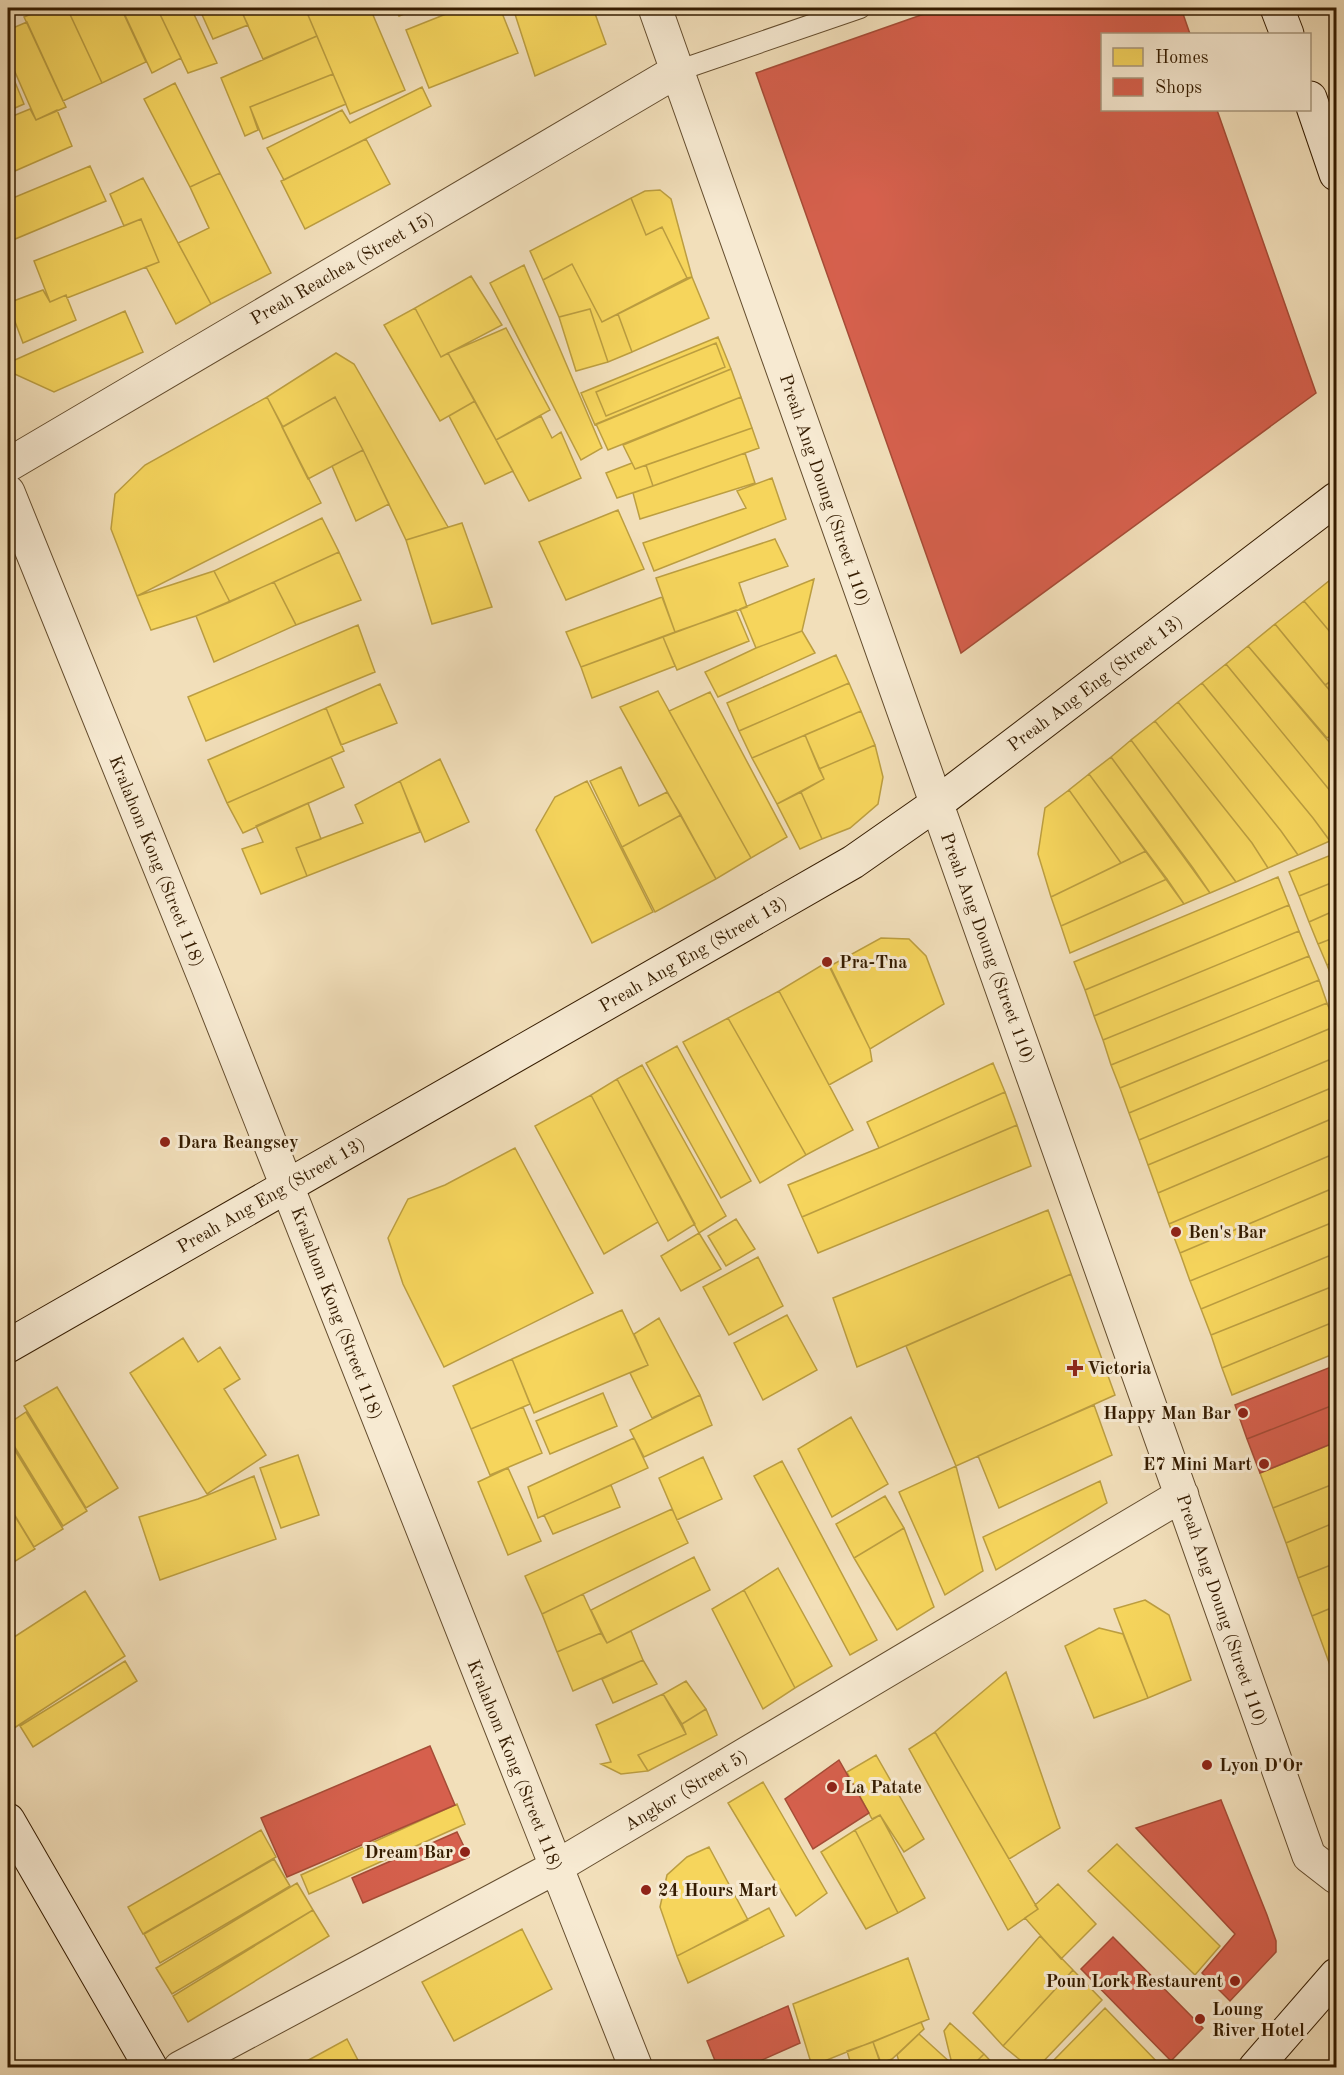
<svg xmlns="http://www.w3.org/2000/svg" width="1344" height="2075" viewBox="0 0 1344 2075" font-family="'Old Standard TT',serif">
	<rect width="100%" height="100%" fill="#f2dfba"/>
	<filter id="stains"><feTurbulence type="fractalNoise" baseFrequency=".00333" numOctaves="4"/><feColorMatrix values="0 0 0 0 .2 0 0 0 0 .09 0 0 0 0 .02 0 0 0 .5 -.17"/></filter>
	<radialGradient id="worn" r=".72"><stop offset=".6" stop-color="#630" stop-opacity="0"/><stop offset="1" stop-color="#630" stop-opacity=".3"/></radialGradient>
	<path fill="#f6d55c" stroke="#bc9e40" stroke-width="1.5" d="M 46,8 L 67,8 L 102,83 L 63,101 L 24,17 Z
		M 67,8 L 121,8 L 146,62 L 102,83 Z
		M 136,8 L 157,8 L 181,58 L 152,73 L 124,13 Z
		M 157,8 L 191,8 L 217,63 L 188,73 Z
		M 199,8 L 240,8 L 248,25 L 213,39 Z
		M 240,8 L 305,8 L 317,36 L 263,59 Z
		M 305,8 L 370,8 L 405,90 L 350,114 Z
		M 395,8 L 420,8 L 399,16 Z
		M 461,8 L 500,8 L 518,53 L 429,88 L 406,30 Z
		M 513,8 L 593,8 L 606,44 L 535,76 Z
		M 27,22 L 66,107 L 36,120 L 8,56 L 8,30 Z
		M 317,36 L 333,74 L 250,107 L 258,130 L 245,136 L 221,78 Z
		M 8,65 L 24,104 L 8,111 Z
		M 333,74 L 346,104 L 263,139 L 250,107 Z
		M 175,83 L 220,173 L 190,187 L 144,99 Z
		M 422,87 L 431,106 L 284,180 L 267,148 L 342,110 L 350,123 Z
		M 30,109 L 36,120 L 57,110 L 72,146 L 8,174 L 8,118 Z
		M 366,139 L 390,184 L 305,229 L 281,181 Z
		M 90,166 L 106,201 L 8,242 L 8,200 Z
		M 220,173 L 271,273 L 211,304 L 178,243 L 209,228 L 190,187 Z
		M 143,178 L 211,304 L 176,324 L 146,267 L 159,262 L 141,219 L 124,226 L 110,194 Z
		M 660,190 L 671,199 L 692,277 L 687,278 L 662,227 L 646,235 L 631,198 L 645,191 Z
		M 631,198 L 646,235 L 662,227 L 687,278 L 602,322 L 572,264 L 543,280 L 530,251 Z
		M 141,219 L 159,262 L 67,298 L 66,295 L 50,302 L 34,261 Z
		M 572,264 L 602,322 L 618,314 L 632,352 L 608,362 L 590,309 L 559,317 L 543,280 Z
		M 524,265 L 602,448 L 581,460 L 490,283 Z
		M 471,276 L 502,325 L 441,357 L 415,308 Z
		M 692,277 L 709,318 L 632,352 L 618,314 Z
		M 43,290 L 50,302 L 66,295 L 76,320 L 23,343 L 8,303 Z
		M 415,308 L 441,357 L 448,353 L 475,401 L 440,421 L 384,325 Z
		M 590,309 L 608,362 L 576,371 L 559,317 Z
		M 125,311 L 143,352 L 54,392 L 8,371 L 8,363 Z
		M 506,328 L 550,410 L 496,440 L 448,353 Z
		M 718,337 L 731,369 L 595,425 L 581,393 Z
		M 716,343 L 725,367 L 606,416 L 596,392 Z
		M 336,353 L 354,364 L 448,527 L 406,540 L 363,450 L 335,397 L 283,427 L 267,397 Z
		M 731,369 L 741,397 L 608,450 L 596,424 Z
		M 267,397 L 321,503 L 137,596 L 111,529 L 115,494 L 145,465 Z
		M 335,397 L 363,450 L 308,479 L 282,427 Z
		M 741,397 L 752,428 L 635,469 L 623,445 Z
		M 475,401 L 513,471 L 485,484 L 449,416 Z
		M 541,416 L 552,438 L 561,432 L 581,478 L 529,501 L 496,440 Z
		M 752,428 L 759,448 L 653,486 L 646,465 Z
		M 363,450 L 389,504 L 356,521 L 332,466 Z
		M 745,453 L 755,483 L 640,519 L 633,493 Z
		M 632,463 L 635,469 L 646,465 L 653,486 L 617,498 L 606,473 Z
		M 772,478 L 786,519 L 654,571 L 643,543 L 746,508 L 737,491 Z
		M 618,510 L 644,569 L 566,600 L 539,542 Z
		M 322,518 L 339,552 L 230,602 L 214,571 Z
		M 462,523 L 492,607 L 432,624 L 406,540 Z
		M 775,539 L 788,566 L 739,583 L 747,607 L 675,632 L 656,578 Z
		M 339,552 L 361,600 L 296,625 L 274,582 Z
		M 214,571 L 230,602 L 196,616 L 151,630 L 137,596 Z
		M 814,579 L 802,631 L 756,648 L 740,609 Z
		M 1330,580 L 1336,589 L 1336,639 L 1304,601 Z
		M 274,582 L 296,625 L 214,662 L 196,616 Z
		M 662,597 L 675,632 L 581,667 L 566,632 Z
		M 1304,601 L 1336,639 L 1336,678 L 1325,685 L 1275,624 Z
		M 736,610 L 749,641 L 677,670 L 663,637 Z
		M 1275,624 L 1336,698 L 1336,733 L 1327,738 L 1248,646 Z
		M 358,625 L 375,672 L 206,741 L 188,697 Z
		M 802,631 L 815,653 L 718,697 L 705,672 L 756,648 Z
		M 663,637 L 675,666 L 592,698 L 581,667 Z
		M 1248,646 L 1336,750 L 1336,798 L 1226,664 Z
		M 836,655 L 849,683 L 739,731 L 727,703 Z
		M 1226,664 L 1336,798 L 1336,839 L 1330,841 L 1313,818 L 1202,683 Z
		M 1336,678 L 1336,698 L 1325,685 Z
		M 849,683 L 861,711 L 752,758 L 739,731 Z
		M 1202,683 L 1313,818 L 1330,841 L 1298,855 L 1281,831 L 1178,702 Z
		M 380,684 L 397,723 L 341,745 L 326,708 Z
		M 658,691 L 751,858 L 716,879 L 620,707 Z
		M 710,692 L 787,837 L 751,858 L 669,711 Z
		M 1178,702 L 1281,831 L 1298,855 L 1268,868 L 1252,843 L 1155,721 Z
		M 326,708 L 344,751 L 227,803 L 208,760 Z
		M 861,711 L 875,745 L 819,769 L 805,735 Z
		M 1155,721 L 1252,843 L 1268,868 L 1236,882 L 1131,740 Z
		M 805,735 L 824,779 L 777,804 L 752,758 Z
		M 1131,740 L 1218,857 L 1236,882 L 1210,893 L 1111,757 Z
		M 875,745 L 883,777 L 878,804 L 850,828 L 822,839 L 801,792 L 824,779 L 819,769 Z
		M 331,757 L 344,787 L 243,833 L 227,803 Z
		M 1111,757 L 1193,868 L 1210,893 L 1184,904 L 1089,774 Z
		M 440,759 L 469,822 L 425,842 L 400,781 Z
		M 621,767 L 639,806 L 667,792 L 681,815 L 622,847 L 590,781 Z
		M 1089,774 L 1146,851 L 1121,863 L 1069,790 Z
		M 400,781 L 420,832 L 307,876 L 296,848 L 363,823 L 355,805 Z
		M 587,781 L 653,912 L 592,943 L 536,830 L 555,797 Z
		M 1069,790 L 1121,863 L 1051,897 L 1038,854 L 1045,808 Z
		M 801,792 L 822,839 L 800,849 L 777,804 Z
		M 308,803 L 321,839 L 296,848 L 307,876 L 261,894 L 242,849 L 263,842 L 256,826 Z
		M 681,815 L 716,879 L 655,912 L 622,847 Z
		M 1146,851 L 1167,879 L 1061,926 L 1051,897 Z
		M 1336,853 L 1336,881 L 1299,896 L 1289,872 Z
		M 1278,877 L 1289,905 L 1085,990 L 1074,962 Z
		M 1167,879 L 1184,904 L 1070,953 L 1061,926 Z
		M 1336,881 L 1336,910 L 1309,922 L 1299,896 Z
		M 1289,905 L 1299,931 L 1094,1016 L 1085,990 Z
		M 1336,910 L 1336,937 L 1318,944 L 1309,922 Z
		M 1299,931 L 1309,956 L 1103,1040 L 1094,1016 Z
		M 1336,937 L 1336,961 L 1327,965 L 1318,944 Z
		M 881,938 L 909,939 L 926,956 L 944,1004 L 870,1049 L 830,966 Z
		M 1309,956 L 1319,980 L 1111,1065 L 1103,1040 Z
		M 1336,961 L 1336,985 L 1335,986 L 1327,965 Z
		M 827,962 L 870,1049 L 872,1061 L 829,1085 L 779,991 Z
		M 1319,980 L 1327,1003 L 1120,1088 L 1111,1065 Z
		M 779,991 L 853,1130 L 806,1155 L 728,1018 Z
		M 1327,1003 L 1336,1026 L 1129,1113 L 1120,1088 Z
		M 728,1018 L 806,1155 L 760,1183 L 683,1042 Z
		M 1336,1026 L 1336,1057 L 1139,1140 L 1129,1113 Z
		M 677,1046 L 751,1181 L 721,1198 L 646,1063 Z
		M 1336,1057 L 1336,1086 L 1148,1165 L 1139,1140 Z
		M 993,1063 L 1005,1092 L 879,1148 L 867,1122 Z
		M 642,1065 L 726,1216 L 699,1233 L 617,1079 Z
		M 617,1079 L 695,1224 L 668,1241 L 591,1095 Z
		M 1336,1086 L 1336,1117 L 1158,1193 L 1148,1165 Z
		M 1005,1092 L 1017,1125 L 802,1217 L 788,1185 L 879,1148 Z
		M 591,1095 L 658,1222 L 604,1254 L 535,1126 Z
		M 1336,1117 L 1336,1153 L 1169,1224 L 1158,1193 Z
		M 1017,1125 L 1031,1166 L 818,1253 L 802,1217 Z
		M 515,1148 L 593,1293 L 444,1367 L 403,1284 L 388,1238 L 408,1199 L 445,1185 Z
		M 1336,1153 L 1336,1187 L 1180,1253 L 1169,1224 Z
		M 1336,1187 L 1336,1221 L 1190,1281 L 1180,1253 Z
		M 1048,1210 L 1071,1274 L 857,1367 L 833,1298 Z
		M 736,1219 L 755,1249 L 726,1266 L 708,1236 Z
		M 1336,1221 L 1336,1253 L 1201,1309 L 1190,1281 Z
		M 699,1233 L 721,1269 L 681,1291 L 661,1256 Z
		M 1336,1253 L 1336,1285 L 1211,1335 L 1201,1309 Z
		M 758,1257 L 783,1306 L 729,1335 L 703,1287 Z
		M 1071,1274 L 1115,1395 L 956,1466 L 906,1346 Z
		M 1336,1285 L 1336,1321 L 1222,1368 L 1211,1335 Z
		M 622,1310 L 648,1365 L 534,1413 L 512,1359 Z
		M 787,1315 L 817,1370 L 763,1400 L 734,1343 Z
		M 659,1318 L 700,1395 L 652,1418 L 630,1373 L 648,1365 L 634,1334 Z
		M 1336,1321 L 1336,1353 L 1232,1395 L 1222,1368 Z
		M 183,1338 L 198,1362 L 220,1347 L 240,1379 L 224,1389 L 266,1455 L 207,1494 L 130,1373 Z
		M 512,1359 L 530,1404 L 471,1429 L 453,1386 Z
		M 57,1387 L 118,1488 L 86,1508 L 24,1406 Z
		M 603,1393 L 617,1426 L 550,1454 L 536,1421 Z
		M 700,1395 L 712,1425 L 644,1457 L 630,1430 Z
		M 1094,1405 L 1112,1455 L 999,1508 L 978,1456 Z
		M 523,1407 L 542,1453 L 490,1475 L 471,1429 Z
		M 26,1412 L 87,1511 L 63,1526 L 8,1436 L 8,1424 Z
		M 851,1417 L 888,1484 L 832,1517 L 798,1449 Z
		M 634,1438 L 648,1468 L 538,1518 L 528,1487 Z
		M 8,1439 L 63,1529 L 34,1547 L 8,1504 Z
		M 1336,1442 L 1336,1483 L 1273,1508 L 1260,1473 Z
		M 298,1455 L 319,1515 L 281,1528 L 260,1468 Z
		M 703,1457 L 722,1499 L 677,1520 L 659,1478 Z
		M 782,1461 L 877,1640 L 850,1655 L 754,1476 Z
		M 956,1466 L 983,1571 L 945,1595 L 899,1492 Z
		M 508,1468 L 541,1541 L 508,1555 L 478,1482 Z
		M 254,1476 L 276,1539 L 160,1580 L 139,1517 L 198,1499 Z
		M 1100,1481 L 1107,1503 L 996,1570 L 983,1537 Z
		M 1336,1483 L 1336,1522 L 1286,1543 L 1273,1508 Z
		M 611,1485 L 620,1507 L 553,1534 L 544,1515 Z
		M 885,1496 L 904,1528 L 854,1558 L 836,1524 Z
		M 8,1505 L 35,1549 L 9,1565 L 8,1563 Z
		M 672,1509 L 688,1543 L 542,1614 L 525,1576 Z
		M 1336,1522 L 1336,1563 L 1298,1578 L 1286,1543 Z
		M 904,1528 L 934,1607 L 897,1630 L 854,1558 Z
		M 694,1557 L 710,1590 L 607,1643 L 591,1610 Z
		M 1336,1563 L 1336,1606 L 1312,1616 L 1298,1578 Z
		M 778,1568 L 832,1666 L 795,1688 L 744,1590 Z
		M 744,1590 L 795,1688 L 763,1709 L 712,1609 Z
		M 85,1591 L 125,1656 L 8,1732 L 8,1641 Z
		M 583,1594 L 601,1633 L 557,1652 L 542,1614 Z
		M 1145,1600 L 1169,1615 L 1191,1680 L 1148,1698 L 1114,1609 Z
		M 1336,1606 L 1336,1665 L 1331,1668 L 1312,1616 Z
		M 1099,1628 L 1123,1634 L 1148,1698 L 1094,1718 L 1065,1646 Z
		M 631,1631 L 643,1660 L 573,1691 L 557,1652 L 601,1633 L 607,1643 Z
		M 643,1660 L 657,1684 L 613,1703 L 602,1679 Z
		M 125,1661 L 137,1681 L 33,1747 L 20,1726 Z
		M 1006,1672 L 1060,1828 L 1009,1859 L 935,1732 Z
		M 686,1681 L 706,1709 L 682,1724 L 663,1694 Z
		M 663,1694 L 686,1734 L 638,1755 L 648,1771 L 621,1774 L 601,1764 L 611,1762 L 596,1725 Z
		M 706,1709 L 717,1735 L 648,1771 L 638,1755 L 686,1734 L 682,1724 Z
		M 935,1732 L 1038,1909 L 1008,1930 L 909,1749 Z
		M 876,1755 L 924,1839 L 904,1852 L 880,1815 L 872,1819 L 847,1772 Z
		M 763,1782 L 827,1893 L 796,1916 L 728,1803 Z
		M 457,1804 L 465,1824 L 309,1894 L 301,1875 Z
		M 880,1815 L 925,1898 L 898,1913 L 855,1830 Z
		M 261,1830 L 276,1857 L 143,1934 L 128,1907 Z
		M 855,1830 L 898,1913 L 866,1929 L 821,1852 Z
		M 1117,1844 L 1220,1946 L 1195,1975 L 1088,1871 Z
		M 709,1847 L 748,1920 L 677,1956 L 660,1907 L 667,1875 L 687,1857 Z
		M 274,1859 L 290,1886 L 160,1963 L 144,1934 Z
		M 297,1883 L 313,1910 L 172,1994 L 156,1968 Z
		M 1058,1884 L 1096,1924 L 1061,1959 L 1025,1918 L 1038,1909 L 1035,1905 Z
		M 769,1908 L 784,1936 L 688,1983 L 677,1956 Z
		M 313,1910 L 329,1936 L 188,2022 L 173,1996 Z
		M 522,1929 L 552,1989 L 454,2041 L 422,1982 Z
		M 1040,1936 L 1073,1970 L 1003,2046 L 973,2013 Z
		M 908,1958 L 929,2019 L 812,2066 L 793,2004 Z
		M 1073,1970 L 1102,2000 L 1037,2068 L 1030,2068 L 1003,2046 Z
		M 1105,2008 L 1163,2068 L 1056,2068 L 1051,2063 Z
		M 921,2022 L 924,2029 L 892,2059 L 881,2063 L 873,2042 Z
		M 950,2023 L 984,2054 L 970,2068 L 956,2068 L 952,2064 L 944,2031 Z
		M 919,2034 L 952,2064 L 956,2068 L 901,2068 L 897,2055 Z
		M 347,2039 L 362,2068 L 294,2068 Z
		M 873,2042 L 882,2068 L 852,2068 L 847,2051 Z
		M 984,2054 L 997,2068 L 970,2068 Z"/>
	<path fill="#d6604d" stroke="#a64c36" stroke-width="1.5" d="M 941,8 L 1181,8 L 1190,34 L 1102,34 L 1102,110 L 1217,110 L 1316,393 L 961,653 L 756,73 Z
		M 1336,1365 L 1336,1404 L 1247,1439 L 1235,1405 Z
		M 1336,1404 L 1336,1442 L 1260,1473 L 1247,1439 Z
		M 430,1746 L 455,1805 L 287,1877 L 261,1818 Z
		M 839,1760 L 869,1813 L 813,1849 L 785,1799 Z
		M 1221,1800 L 1267,1915 L 1276,1941 L 1276,1952 L 1230,2001 L 1202,1973 L 1235,1934 L 1136,1828 Z
		M 457,1832 L 469,1857 L 363,1903 L 352,1878 Z
		M 1113,1937 L 1203,2028 L 1171,2061 L 1081,1969 Z
		M 788,2006 L 800,2043 L 744,2068 L 718,2068 L 707,2041 Z"/>
	<g fill="none" stroke-linecap="round" stroke-linejoin="round">
		<defs>
			<path id="lane" d="M 677,71 L 860,8"/>
			<path id="street" d="M 655,8 L 1309,1856 L 1336,1877
				M 8,465 L 677,71
				M 8,492 L 207,984 L 636,2068
				M 180,2068 L 556,1867 L 1182,1495"/>
			<path id="secondary" d="M 1277,8 L 1287,34
				M 1310,98 L 1336,174
				M 8,1346 L 853,862 L 936,804 L 1336,499
				M 8,1820 L 151,2068
				M 1255,2068 L 1336,1975"/>
		</defs>
		<use href="#lane" stroke="#644d2e" stroke-width="22"/>
		<use href="#street" stroke="#644d2e" stroke-width="35"/>
		<use href="#secondary" stroke="#351c00" stroke-width="35"/>
		<use href="#lane" stroke="#f7ead2" stroke-width="20"/>
		<use href="#street" stroke="#f7ead2" stroke-width="33"/>
		<use href="#secondary" stroke="#f7ead2" stroke-width="33"/>
	</g>
	<g fill="#8f2418" stroke="#f7ead2" stroke-width="2">
		<circle cx="827" cy="962" r="6"/>
		<circle cx="165" cy="1142" r="6"/>
		<circle cx="1176" cy="1232" r="6"/>
		<path d="M1072 1359h6v6h6v6h-6v6h-6v-6h-6v-6h6z"/>
		<circle cx="1243" cy="1413" r="6"/>
		<circle cx="1264" cy="1464" r="6"/>
		<circle cx="1207" cy="1765" r="6"/>
		<circle cx="832" cy="1787" r="6"/>
		<circle cx="465" cy="1852" r="6"/>
		<circle cx="646" cy="1890" r="6"/>
		<circle cx="1235" cy="1981" r="6"/>
		<circle cx="1200" cy="2019" r="6"/>
	</g>
	<g text-anchor="middle" stroke-width="6" stroke-linejoin="round" paint-order="stroke">
		<g font-size="18" fill="#351c00" stroke="#f7ead2">
			<text transform="translate(342 268) rotate(-30)" y="6">Preah Reachea (Street 15)</text>
			<text transform="translate(825 490) rotate(71)" y="6">Preah Ang Doung (Street 110)</text>
			<text transform="translate(1095 683) rotate(-37)" y="6">Preah Ang Eng (Street 13)</text>
			<text transform="translate(157 861) rotate(68)" y="6">Kralahom Kong (Street 118)</text>
			<text transform="translate(988 948) rotate(70)" y="6">Preah Ang Doung (Street 110)</text>
			<text transform="translate(693 954) rotate(-30)" y="6">Preah Ang Eng (Street 13)</text>
			<text transform="translate(271 1195) rotate(-30)" y="6">Preah Ang Eng (Street 13)</text>
			<text transform="translate(337 1313) rotate(69)" y="6">Kralahom Kong (Street 118)</text>
			<text transform="translate(1222 1610) rotate(71)" y="6">Preah Ang Doung (Street 110)</text>
			<text transform="translate(515 1765) rotate(68)" y="6">Kralahom Kong (Street 118)</text>
			<text transform="translate(686 1790) rotate(-31)" y="6">Angkor (Street 5)</text>
		</g>
		<g font-size="18" font-weight="bold" fill="#351c00" stroke="#f7ead2" text-anchor="start">
			<text x="839" y="968">Pra-Tna</text>
			<text x="177" y="1148">Dara Reangsey</text>
			<text x="1188" y="1238">Ben's Bar</text>
			<text x="1087" y="1374">Victoria</text>
			<text x="1231" y="1419" text-anchor="end">Happy Man Bar</text>
			<text x="1252" y="1470" text-anchor="end">E7 Mini Mart</text>
			<text x="1219" y="1771">Lyon D'Or</text>
			<text x="844" y="1793">La Patate</text>
			<text x="453" y="1858" text-anchor="end">Dream Bar</text>
			<text x="658" y="1896">24 Hours Mart</text>
			<text x="1223" y="1987" text-anchor="end">Poun Lork Restaurent</text>
			<text x="1212" y="2015">Loung<tspan x="1212" dy="21">River Hotel</tspan></text>
		</g>
	</g>
	<rect width="1344" height="2075" fill="none" stroke="#f2dfba" stroke-width="30"/>
	<rect x="9" y="9" width="1326" height="2057" fill="none" stroke="#351c00" stroke-width="3"/>
	<rect x="15" y="15" width="1314" height="2045" fill="none" stroke="#351c00" stroke-width="1.5"/>
	<rect x="1101" y="33" width="210" height="78" fill="#f7ead2" stroke="#a9987e" stroke-width="1.5"/>
	<rect x="1113" y="48" width="30" height="18" fill="#f6d55c" stroke="#a9987e" stroke-width="1.5"/>
	<text x="1155" y="63" font-size="18" fill="#351c00">Homes</text>
	<rect x="1113" y="78" width="30" height="18" fill="#d6604d" stroke="#a9987e" stroke-width="1.5"/>
	<text x="1155" y="93" font-size="18" fill="#351c00">Shops</text>
	<rect width="100%" height="100%" filter="url(#stains)"/>
	<rect width="100%" height="100%" fill="url(#worn)"/>
</svg>
